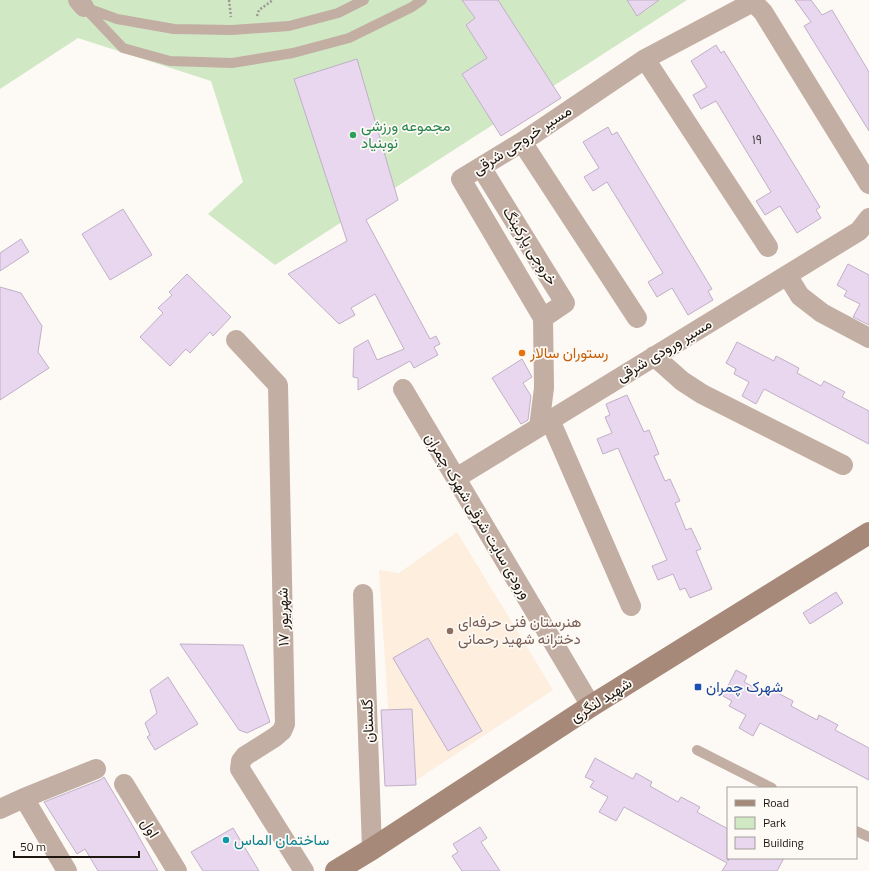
<svg xmlns="http://www.w3.org/2000/svg" width="869" height="871" viewBox="0 0 869 871" font-family="'Titillium Web',Vazirmatn,sans-serif">
	<rect width="100%" height="100%" fill="#fdf9f5"/>
	<path fill="#fdeedd" d="M 457,532 L 553,690 L 418,779 L 393,781 L 379,570 L 399,573 Z"/>
	<path fill="#d0e8c4" d="M 0,0 L 687,0 L 275,265 L 208,214 L 243,182 L 211,81 L 78,38 L 0,89 Z"/>
	<path fill="#e8d7ef" stroke="#c0b0c7" d="M 462,0 L 498,0 L 561,98 L 501,136 L 462,74 L 487,58 L 466,25 L 475,18 Z
		M 627,0 L 659,0 L 637,16 Z
		M 795,0 L 811,0 L 822,15 L 832,10 L 869,72 L 869,131 L 804,26 L 811,22 Z
		M 716,45 L 721,53 L 724,51 L 820,207 L 816,210 L 821,218 L 797,233 L 780,206 L 765,215 L 756,201 L 771,192 L 716,101 L 701,109 L 693,95 L 707,87 L 691,61 Z
		M 357,59 L 398,200 L 366,220 L 430,339 L 436,336 L 440,344 L 434,347 L 438,355 L 414,368 L 410,361 L 358,390 L 358,378 L 353,377 L 354,348 L 368,340 L 377,360 L 404,349 L 375,294 L 351,308 L 355,315 L 339,324 L 288,274 L 347,241 L 294,79 Z
		M 608,127 L 612,135 L 617,132 L 712,289 L 708,291 L 713,300 L 688,315 L 672,288 L 657,297 L 648,282 L 663,273 L 607,182 L 593,191 L 584,177 L 599,168 L 583,142 Z
		M 123,209 L 152,255 L 110,280 L 82,234 Z
		M 21,239 L 29,252 L 0,271 L 0,253 Z
		M 848,264 L 869,275 L 869,325 L 853,317 L 860,304 L 844,296 L 847,291 L 837,285 Z
		M 187,274 L 231,317 L 213,336 L 210,332 L 190,353 L 186,349 L 170,366 L 140,337 L 163,313 L 158,308 L 172,295 L 169,292 Z
		M 0,287 L 21,293 L 42,326 L 38,352 L 49,368 L 0,400 Z
		M 737,342 L 774,361 L 776,356 L 799,368 L 797,373 L 821,386 L 824,381 L 845,392 L 842,397 L 869,411 L 869,444 L 764,389 L 756,404 L 742,396 L 749,382 L 734,374 L 736,369 L 726,363 Z
		M 522,359 L 532,377 L 523,383 L 531,396 L 528,420 L 521,424 L 492,378 Z
		M 627,395 L 644,432 L 649,430 L 659,454 L 654,456 L 665,481 L 670,479 L 680,501 L 675,503 L 686,530 L 691,528 L 701,549 L 696,551 L 712,589 L 690,598 L 685,588 L 680,590 L 673,574 L 658,580 L 652,566 L 667,560 L 618,448 L 603,454 L 597,439 L 612,433 L 605,417 L 610,415 L 606,404 Z
		M 836,592 L 843,603 L 810,624 L 803,613 Z
		M 428,638 L 482,731 L 448,751 L 393,658 Z
		M 180,644 L 243,645 L 270,722 L 247,733 L 239,730 Z
		M 736,670 L 747,676 L 744,682 L 769,695 L 772,690 L 793,701 L 791,706 L 817,720 L 819,715 L 838,725 L 835,730 L 869,748 L 869,780 L 760,723 L 753,736 L 739,728 L 746,715 L 729,706 L 732,701 L 723,696 Z
		M 168,677 L 198,724 L 155,750 L 147,737 L 150,735 L 145,723 L 157,713 L 150,690 Z
		M 412,709 L 416,785 L 385,786 L 381,710 Z
		M 595,758 L 633,779 L 636,773 L 652,782 L 650,786 L 678,802 L 681,797 L 700,807 L 697,812 L 728,829 L 728,861 L 729,858 L 784,858 L 777,871 L 722,871 L 727,863 L 624,807 L 616,821 L 599,812 L 608,797 L 590,787 L 594,781 L 585,777 Z
		M 104,777 L 130,821 L 158,871 L 98,871 L 85,849 L 77,854 L 44,802 L 100,780 Z
		M 480,827 L 487,838 L 481,842 L 500,871 L 462,871 L 452,856 L 458,852 L 453,844 Z
		M 233,828 L 259,871 L 203,871 L 191,852 Z"/>
	<g fill="none" stroke-linecap="round" stroke-linejoin="round">
		<path stroke="#9c9791" stroke-width="2.5" stroke-dasharray="2 2" stroke-linecap="butt" d="M 229,0 L 231,17
			M 257,16 L 259,10 L 273,0"/>
		<path stroke="#c2aea3" stroke-width="10" d="M 84,7 L 123,48 L 170,61 L 232,63 L 293,53 L 349,38 L 412,7 L 422,0
			M 87,8 L 117,19 L 174,29 L 232,30 L 289,26 L 338,13 L 364,0
			M 697,750 L 772,788
			M 856,831 L 869,837"/>
		<path stroke="#c2aea3" stroke-width="20" d="M 78,0 L 84,7
			M 645,59 L 768,247
			M 522,142 L 637,318
			M 481,167 L 565,303 L 543,318
			M 787,275 L 800,296 L 822,313 L 869,338
			M 236,340 L 278,385 L 285,724 L 282,731 L 275,737 L 245,756 L 241,761 L 240,769 L 304,871
			M 654,356 L 682,381 L 702,394 L 843,465
			M 403,389 L 591,706
			M 550,420 L 631,606
			M 539,427 L 544,388 L 543,318 L 461,179 L 522,142 L 645,59 L 753,2 L 763,12 L 869,184
			M 456,478 L 859,231 L 869,218
			M 363,594 L 372,849
			M 124,784 L 177,871
			M 24,798 L 96,769
			M 0,809 L 24,798 L 67,871"/>
		<path stroke="#a68979" stroke-width="22" d="M 336,871 L 372,849 L 591,706 L 869,533"/>
	</g>
	<circle fill="#2e9e5b" stroke="#fdf9f5" stroke-width="1.5" cx="353" cy="135" r="4"/>
	<circle fill="#e8710a" stroke="#fdf9f5" stroke-width="1.5" cx="522" cy="353" r="4"/>
	<circle fill="#8d6e63" stroke="#fdf9f5" stroke-width="1.5" cx="450" cy="631" r="4"/>
	<rect fill="#1a4fb4" stroke="#fdf9f5" stroke-width="1.5" x="694" y="683" width="8" height="8" rx="2"/>
	<circle fill="#0f9aa8" stroke="#fdf9f5" stroke-width="1.5" cx="226" cy="840" r="4"/>
	<g text-anchor="middle" stroke-width="3.5" stroke-linejoin="round" paint-order="stroke">
		<g font-size="13" fill="#504747">
			<text x="757" y="144">۱۹</text>
		</g>
		<g font-size="15" fill="#27864d" stroke="#fdf9f5" text-anchor="start">
			<text x="361" y="131">مجموعه ورزشی<tspan x="361" dy="17">نوبنیاد</tspan></text>
		</g>
		<g font-size="15" fill="#1e170f" stroke="#fdf9f5">
			<text transform="translate(522 140) rotate(-33)" y="5">مسیر خروجی شرقی</text>
			<text transform="translate(530 246) rotate(58)" y="5">خروجی پارکینگ</text>
			<text transform="translate(664 350) rotate(-31)" y="5">مسیر ورودی شرقی</text>
			<text transform="translate(478 516) rotate(59)" y="5">ورودی سایت شرقی شهرک چمران</text>
			<text transform="translate(283 617) rotate(-91)" y="5">۱۷ شهریور</text>
			<text transform="translate(601 700) rotate(-32)" y="5">شهید لنگری</text>
			<text transform="translate(368 721) rotate(-92)" y="5">گلستان</text>
			<text transform="translate(150 828) rotate(58)" y="5">اول</text>
		</g>
		<g font-size="15" fill="#c56008" stroke="#fdf9f5" text-anchor="start">
			<text x="530" y="358">رستوران سالار</text>
		</g>
		<g font-size="15" fill="#785e54" stroke="#fdf9f5" text-anchor="start">
			<text x="458" y="627">هنرستان فنی حرفه‌ای<tspan x="458" dy="17">دخترانه شهید رحمانی</tspan></text>
		</g>
		<g font-size="15" fill="#164399" stroke="#fdf9f5" text-anchor="start">
			<text x="706" y="692">شهرک چمران</text>
		</g>
		<g font-size="15" fill="#0d838f" stroke="#fdf9f5" text-anchor="start">
			<text x="234" y="845">ساختمان الماس</text>
		</g>
	</g>
	<rect x="727" y="787" width="130" height="72" fill="#fdf9f5" stroke="#a49f99"/>
	<rect x="735" y="800" width="20" height="6" fill="#a68979" stroke="#a49f99"/>
	<text x="763" y="807" font-size="12" fill="#1e170f">Road</text>
	<rect x="735" y="817" width="20" height="12" fill="#d0e8c4" stroke="#a49f99"/>
	<text x="763" y="827" font-size="12" fill="#1e170f">Park</text>
	<rect x="735" y="837" width="20" height="12" fill="#e8d7ef" stroke="#a49f99"/>
	<text x="763" y="847" font-size="12" fill="#1e170f">Building</text>
	<path d="M14 851v6h125v-6" fill="none" stroke="#1e170f" stroke-width="2"/>
	<text x="20" y="851" font-size="12" fill="#1e170f" stroke="#fdf9f5" stroke-width="3" paint-order="stroke">50 m</text>
</svg>
